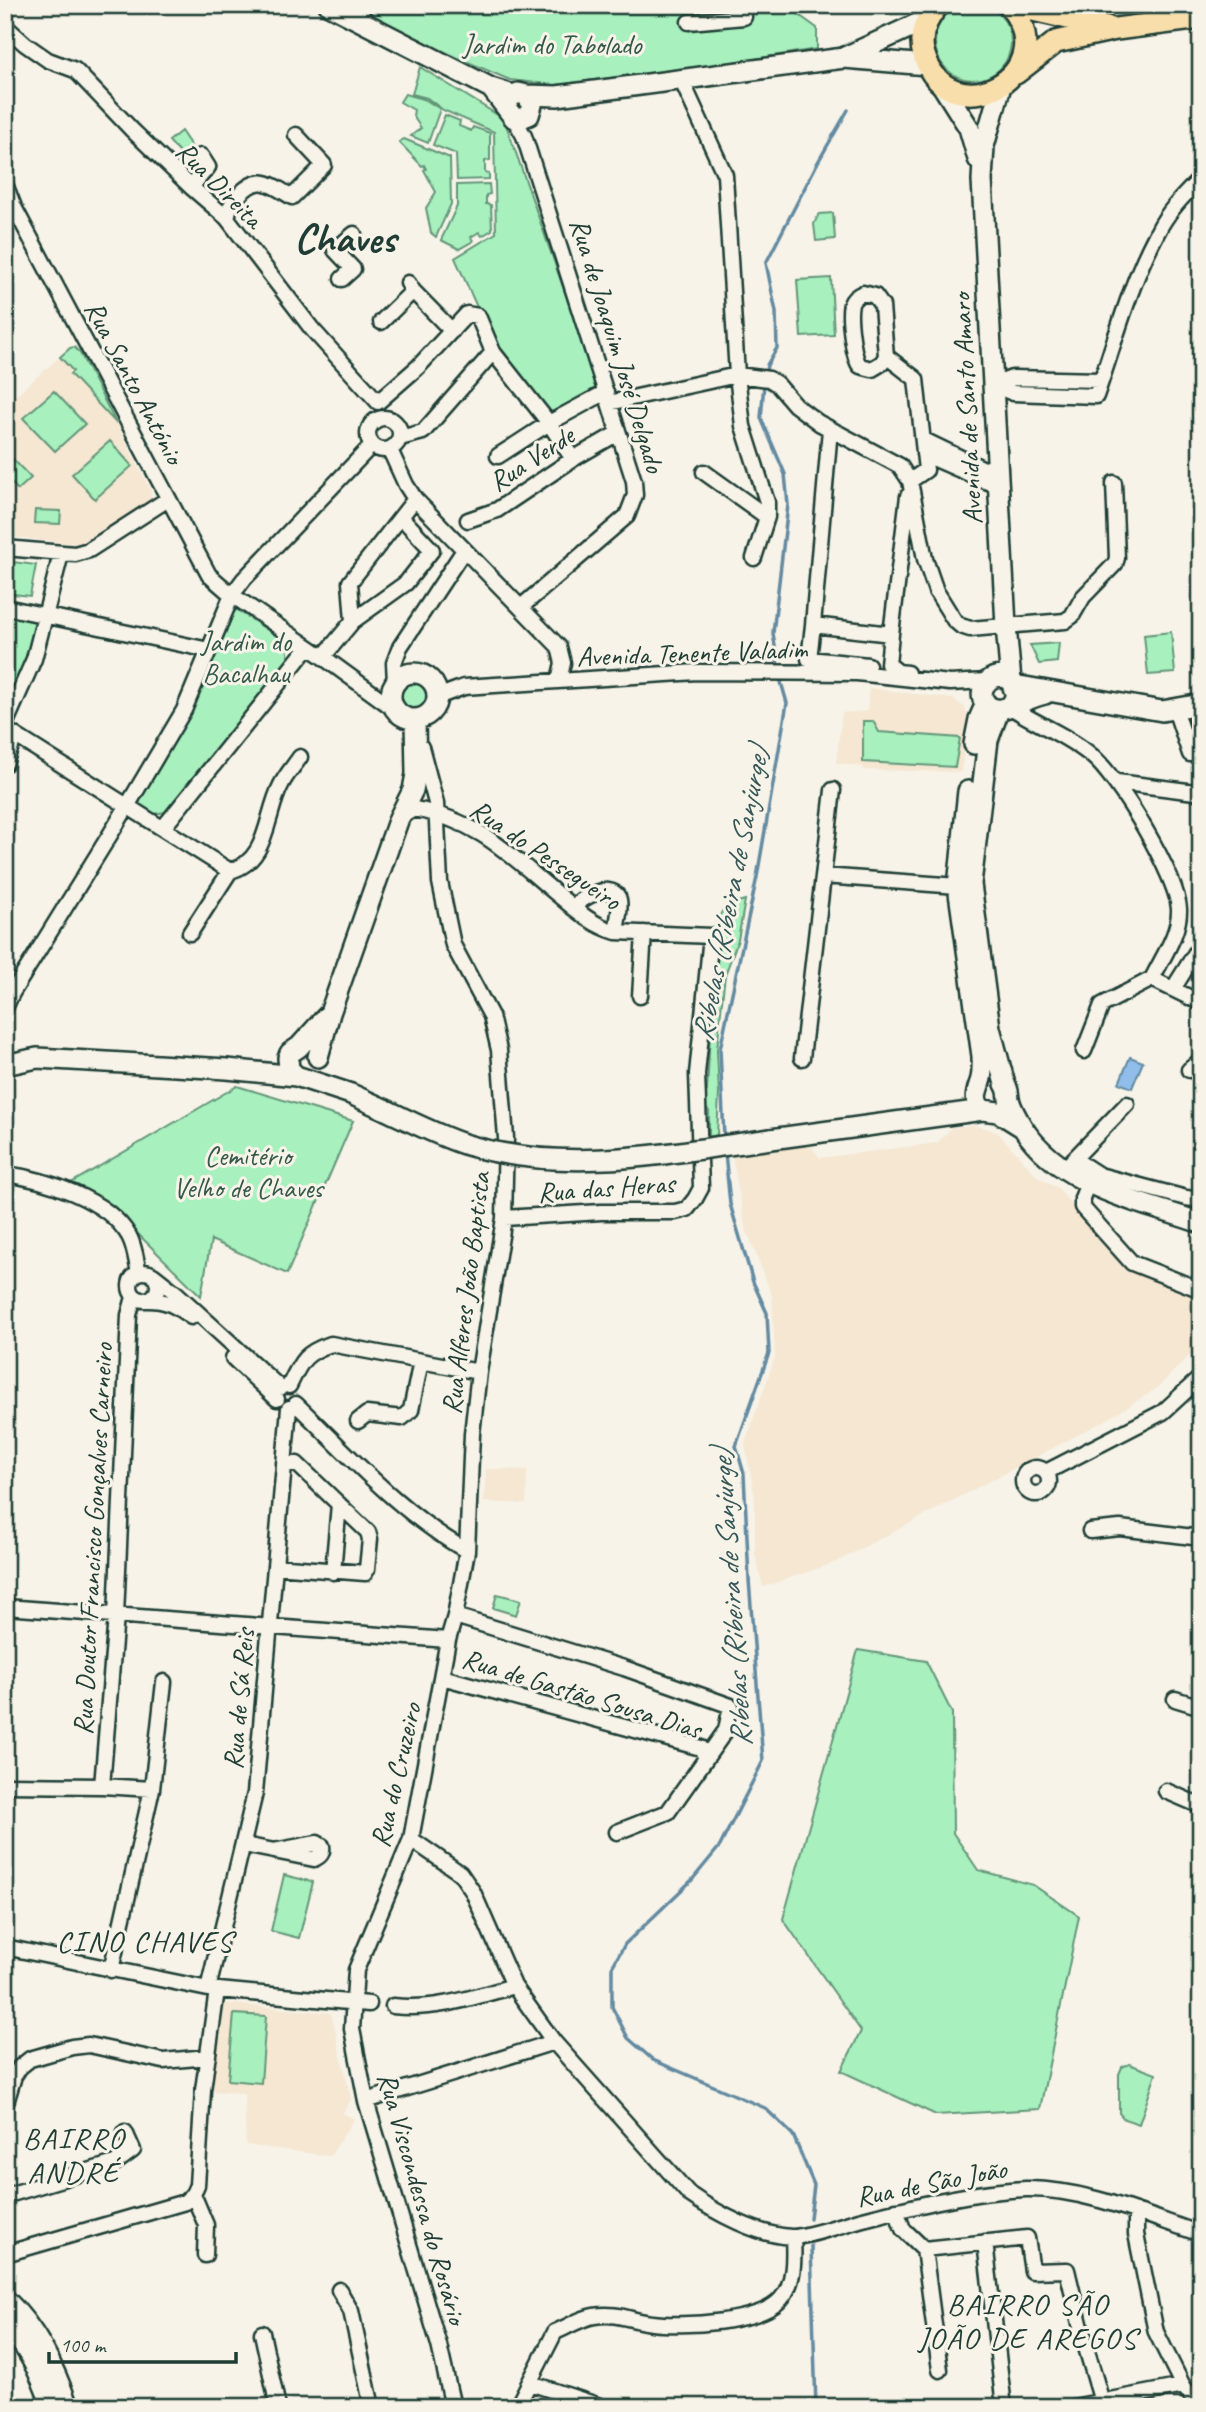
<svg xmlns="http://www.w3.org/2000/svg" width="1206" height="2412" viewBox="0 0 1206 2412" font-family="Caveat,sans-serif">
	<rect width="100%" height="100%" fill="#f7f3e8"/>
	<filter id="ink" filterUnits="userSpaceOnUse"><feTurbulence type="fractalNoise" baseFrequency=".0143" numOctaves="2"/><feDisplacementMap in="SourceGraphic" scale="14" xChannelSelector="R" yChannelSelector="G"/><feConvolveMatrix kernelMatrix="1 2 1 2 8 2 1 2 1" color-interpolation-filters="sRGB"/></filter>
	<g filter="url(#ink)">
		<path fill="#f5e7d2" d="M 74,347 L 80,353 L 116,423 L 121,427 L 119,429 L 151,491 L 151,500 L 148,505 L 85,543 L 74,544 L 5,536 L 5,405 L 70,348 Z
			M 869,688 L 953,699 L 964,707 L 967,713 L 967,731 L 961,772 L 863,770 L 863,767 L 836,763 L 842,713 L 867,711 Z
			M 972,1125 L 986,1128 L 998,1133 L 1038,1177 L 1058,1188 L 1107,1249 L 1130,1271 L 1201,1296 L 1201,1337 L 1188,1357 L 1156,1389 L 1106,1420 L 834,1563 L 763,1587 L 755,1554 L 755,1498 L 745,1444 L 775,1357 L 772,1296 L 745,1226 L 732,1155 L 809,1144 L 820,1158 L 937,1143 L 951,1128 Z
			M 486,1469 L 527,1470 L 526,1504 L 484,1502 Z
			M 221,2003 L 331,2013 L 351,2099 L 343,2113 L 354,2119 L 330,2156 L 246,2145 L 244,2093 L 209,2091 Z"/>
		<path fill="#a8f0be" stroke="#649679" stroke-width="2" d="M935 42a38 38 0 1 1 76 0a38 38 0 1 1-76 0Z
			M 361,5 L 785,5 L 817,28 L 817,49 L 735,62 L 555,85 L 510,80 L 402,34 L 358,11 Z
			M 420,67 L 504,119 L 601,395 L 556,420 L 497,352 L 455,258 L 496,233 L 494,132 L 443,110 L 427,98 L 412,94 Z
			M 405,94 L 426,100 L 440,109 L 428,143 L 411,136 L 421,128 L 413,116 L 414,110 L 400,102 Z
			M 445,115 L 460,121 L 459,126 L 471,131 L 473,127 L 490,133 L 490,160 L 485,161 L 485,173 L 489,174 L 489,179 L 457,180 L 456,154 L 433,145 Z
			M 181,131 L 198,156 L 189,163 L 169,141 Z
			M 404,139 L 450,158 L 451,204 L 436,237 L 431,233 L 426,208 L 436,192 L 424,170 L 426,169 L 424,165 L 422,166 L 399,142 Z
			M 489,184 L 490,194 L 486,195 L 486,204 L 491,205 L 492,230 L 482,236 L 479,232 L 471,237 L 473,241 L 459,249 L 441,240 L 457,206 L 457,185 Z
			M 833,213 L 835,239 L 816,241 L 814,224 L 819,214 Z
			M 831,278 L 834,335 L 801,337 L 797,280 Z
			M 74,347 L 80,353 L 116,423 L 70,374 L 73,371 L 60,357 L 70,348 Z
			M 54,391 L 85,424 L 55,451 L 23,418 Z
			M 110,441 L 132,466 L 95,499 L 72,474 Z
			M 9,455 L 31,478 L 18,490 L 5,476 L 5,459 Z
			M 35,510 L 61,511 L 60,524 L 34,523 Z
			M 5,561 L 36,565 L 30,596 L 5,593 Z
			M 5,610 L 46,616 L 5,724 Z
			M 237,610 L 283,640 L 288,648 L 288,660 L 165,812 L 154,814 L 140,805 L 139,795 L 225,616 Z
			M 1171,632 L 1175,673 L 1148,675 L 1144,635 Z
			M 1059,643 L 1057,662 L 1039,664 L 1030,645 Z
			M399 697a14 14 0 1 1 28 0a14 14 0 1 1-28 0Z
			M 863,721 L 873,721 L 879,732 L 960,738 L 955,767 L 863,762 Z
			M 745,900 L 738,940 L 725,975 L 720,1019 L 717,1050 L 719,1094 L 717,1135 L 709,1137 L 709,1111 L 702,1106 L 702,1096 L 707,1091 L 715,930 C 720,908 725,905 745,900 Z
			M 237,1086 L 353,1121 L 287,1274 L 211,1240 L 201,1296 L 137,1233 L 100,1203 L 66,1186 Z
			M 497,1594 L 521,1600 L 516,1615 L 493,1608 Z
			M 858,1650 L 926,1661 L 952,1713 L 953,1833 L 978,1870 L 1033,1885 L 1079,1916 L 1040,2109 L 936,2115 L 841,2071 L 861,2031 L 783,1919 Z
			M 284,1875 L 313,1882 L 299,1938 L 271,1931 Z
			M 234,2014 L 266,2016 L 261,2083 L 228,2080 Z
			M 1129,2064 L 1156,2074 L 1139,2124 L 1124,2119 L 1119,2113 L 1119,2074 L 1122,2067 Z"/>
		<path fill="#90bdea" stroke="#638aa1" stroke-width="2" d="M 1130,1057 L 1143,1062 L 1132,1088 L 1119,1083 Z"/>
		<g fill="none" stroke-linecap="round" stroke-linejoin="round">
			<path stroke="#638aa1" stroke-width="3.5" d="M 765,376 L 767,365 L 777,348 L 776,312 L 766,263 L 818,162 L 848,110
				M 764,384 L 761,418 L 785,474 L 788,505 L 773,633 L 778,667
				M 724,1138 L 720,1049 L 757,877 L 787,703 L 779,675
				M 725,1153 L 730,1204 L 753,1282 L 767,1313 L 769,1353 L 736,1446 L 744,1474 L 749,1580 L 763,1761 L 720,1846 L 692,1880 L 625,1944 L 612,1967 L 612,2007 L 628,2038 L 653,2060 L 765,2108 L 793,2135 L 814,2185 L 810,2218
				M 811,2246 L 816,2407"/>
			<defs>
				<path id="street" d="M 355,20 L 365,5
					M 689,22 L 744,17 L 742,5
					M 5,26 L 25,44 L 48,60 L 75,70 L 132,130 L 191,187 L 227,218 L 312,329 L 378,402
					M 681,79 L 725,175 L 737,375 L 743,426 L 767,502 L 767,517 L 754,558
					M 514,118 L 524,136 L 634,481 L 635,495 L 627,516 L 521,607
					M 5,184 L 14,207 L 209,575 L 232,595 L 323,657 L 393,708
					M 191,187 L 208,167 L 201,156
					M 227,218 C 229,207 232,203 239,195 C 259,173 270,184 292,197 L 324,165 L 296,135
					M 342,279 L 353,269 L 335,250 L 354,234
					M 408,283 L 413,291 L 452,331
					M 863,293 L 875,296 L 882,306 L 886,356 L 882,363 L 872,369 L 860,366 C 853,358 848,315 851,304 C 853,298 858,295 863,293 Z
					M 381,322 L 413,291
					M 886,356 L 916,379 L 926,470 L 910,481
					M 993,385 L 1013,393 L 1096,396 C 1115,342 1130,283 1157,233 C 1167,212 1185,194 1201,178
					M 993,385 L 1012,378 L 1101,380
					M 378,402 L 418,367 L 467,314 L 478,316 L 493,352 L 549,423 L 573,459
					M 609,403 L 737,375 L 769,379 L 777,384 L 795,405 L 819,423 L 900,466 L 910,481 L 925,559 L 936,591 L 954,620 L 961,626 L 970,629 L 1065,621 L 1072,616 L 1083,597 L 1115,564 L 1117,558 L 1114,483
					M368 434a16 16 0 1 1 32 0a16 16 0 1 1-32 0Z
					M 400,438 L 423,432 L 493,352
					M 924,440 L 984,469 L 997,466
					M 390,450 L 406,485 L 415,499 L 559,647 L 563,663 L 559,680
					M 924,454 L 988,482 L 998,482
					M 498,456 L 549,423 L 606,392
					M 704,472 L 767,517
					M 468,520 L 497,510 L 573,459 L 618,433
					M 5,548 L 75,554 L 89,550 L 168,499
					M 5,607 L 209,650
					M 353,621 L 350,582 L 415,499
					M 813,625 L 830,429
					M 891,634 L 908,496
					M 323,657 L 353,621 L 406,583 L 432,550 L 401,517
					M 868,665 L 809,659 L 813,625 L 891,634 L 888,664 L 898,672 L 907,673
					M 395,682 L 394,663 L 400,647 L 464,550
					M 437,697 L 464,687 L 697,672 L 857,673 L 950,683 L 987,681
					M 1009,706 C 1036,724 1067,735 1092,756 C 1118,777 1177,876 1179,909 C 1180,933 1162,958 1152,979
					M 1175,709 L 1190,754
					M 5,725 L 34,659 L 61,554
					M 5,729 L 230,871
					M 421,747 L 436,803 L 440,882 L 453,945 L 491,1016 L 499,1050 L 506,1138 L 504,1218 L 479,1372 L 472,1434 L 467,1551 L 455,1616 L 448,1640 L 411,1839 L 356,1970 L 352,2029 L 366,2101 L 439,2345 L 453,2407
					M 5,764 L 15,735
					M 1117,782 L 1195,792
					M 399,818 L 414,809 C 478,820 509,854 557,894 C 576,910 592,925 616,932 L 711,936 L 697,1074 L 701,1188 L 695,1199 L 687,1209 L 675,1212 L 601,1212 L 504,1218
					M 163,828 L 308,647
					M 230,871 C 269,861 265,815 281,785 C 286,775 294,766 300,757
					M 823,876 L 958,886
					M 573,908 C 580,898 610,882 618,897 C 622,905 617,923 616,932
					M 190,933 L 230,871
					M 1152,979 L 1201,1003
					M 1173,989 L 1200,946
					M 640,996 L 644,933
					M 5,1008 L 12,993 L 116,825 L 184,710 L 232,595 L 244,579 L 372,445
					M 1084,1051 L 1102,1005 L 1152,979
					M 802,1058 L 833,790
					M 1189,1070 L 1201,1060
					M 1074,1159 L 1099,1175 L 1186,1198 L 1201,1200
					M 1067,1166 L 1127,1104
					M 5,1174 C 44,1179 108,1199 129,1236 C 135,1247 136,1260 139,1273
					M 1088,1183 L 1082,1198 L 1082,1207 L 1132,1263 L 1201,1290
					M130 1286a14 14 0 1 1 28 0a14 14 0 1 1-28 0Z
					M 153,1275 L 176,1293 L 280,1388
					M 145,1300 C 165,1299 175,1305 191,1317
					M 233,1358 L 277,1399
					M 289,1386 C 301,1361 304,1353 331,1344 L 479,1372
					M 296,1404 C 350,1456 401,1514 467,1551
					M 358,1421 L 367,1414 L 402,1418 L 411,1410 L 421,1361
					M1023 1481a13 13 0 1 1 26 0a13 13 0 1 1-26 0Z
					M 1046,1472 L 1163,1412 L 1201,1377
					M 1090,1531 L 1120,1528 L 1201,1538
					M 275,1566 L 365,1573 L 367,1569 L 370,1539 L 368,1532 L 297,1464 L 284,1463
					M 333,1572 L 339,1504
					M 5,1607 L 448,1640
					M 455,1616 L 624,1668 L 731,1706 L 726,1730 L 668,1812 L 617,1832
					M 442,1677 L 701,1748 L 706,1758
					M 1175,1699 L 1201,1707
					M 5,1785 L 102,1786 L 152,1789
					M 102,1786 L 116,1616 L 129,1315 L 134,1297
					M 1166,1791 L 1201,1806
					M 411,1839 L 460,1873 L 473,1892 L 514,1986 L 554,2042 L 689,2194 C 716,2213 757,2235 791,2237 C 805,2238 847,2223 863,2219 C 914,2206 974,2191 1026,2189 C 1084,2188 1147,2216 1201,2234
					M 244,1845 L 314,1859 C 321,1856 323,1853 322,1846 L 317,1843 L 274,1851
					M 5,1947 L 208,1989 L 369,2004
					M 111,1970 L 152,1789 L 164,1682
					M 208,1989 L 255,1793 L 289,1408
					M 393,2006 C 435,2011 474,1997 514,1986
					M 366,2101 L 554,2042
					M 5,2106 L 14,2076 L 20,2067 L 30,2059 L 72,2047 L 89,2045 L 163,2061 L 208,2057
					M 5,2196 L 115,2163 L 133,2150 L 125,2132
					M 896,2210 L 903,2229 L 924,2249 L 1027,2238 L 1032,2271 L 1067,2270 L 1085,2344 L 1102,2402
					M 1136,2211 L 1136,2234 L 1156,2332 L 1183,2386 L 1195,2400 L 1199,2407
					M 985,2242 L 1004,2407
					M 924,2249 L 940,2370
					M 5,2254 L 185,2202 L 193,2194
					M 205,2255 L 206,2225 L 193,2194 L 197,2185 L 203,2090 L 217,1990
					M 339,2290 L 351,2311 L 372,2407
					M 262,2333 L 278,2407
					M 530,2383 L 603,2407
					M 517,2407 L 555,2332 C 567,2327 581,2318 594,2316 C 619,2312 631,2321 652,2323 C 682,2327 761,2323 781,2299 C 795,2283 794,2257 793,2237
					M 1073,2407 L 1183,2386"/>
				<path id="secondary" d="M 329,5 L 491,88 L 513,95
					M 845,57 L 928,19
					M 940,82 L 969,128 L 978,159
					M 1001,86 L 984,146 L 982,180 L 1006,626 L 1011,681
					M 491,88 L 514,118 L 519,119 L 529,115 L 532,105 L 527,95 L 518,93 L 509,98 L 507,108
					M 527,95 L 557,96 L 844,58 L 927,65
					M391 696a23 23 0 1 1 46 0a23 23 0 1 1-46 0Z
					M 1014,685 L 1162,711 L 1201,704
					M 1011,705 L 1016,696 L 1011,681 L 1001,676 C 979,677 975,706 996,709 C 1006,711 1032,696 1045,694
					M 999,710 L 988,740 L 971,884 L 990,1028 L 1005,1084 C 1009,1090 1008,1092 1009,1099 C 1011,1107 1018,1120 1023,1128 C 1062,1187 1138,1201 1201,1223
					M 974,744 L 979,719 L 986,703
					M 968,791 L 958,886 L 982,1056 C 982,1065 983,1074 980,1082 C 976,1094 973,1100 983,1110 L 998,1112 L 1022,1127
					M 326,1017 L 299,1047 L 290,1053 L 288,1058 L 289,1069 L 296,1076 L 351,1094 L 386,1110
					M 318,1057 L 330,1013 L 382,866 L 399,818 L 413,790 L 416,774 L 415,719
					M 5,1065 L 37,1058 L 227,1069 L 296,1076
					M 771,1139 L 983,1110
					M 5,2299 C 36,2329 54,2366 68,2407
					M 5,2324 C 28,2345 42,2377 52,2407"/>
				<path id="primary" d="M 938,5 C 926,19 918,36 924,55 C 948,135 1067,75 1009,5
					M 1011,5 L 1107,27
					M 1016,73 L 1056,42 L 1116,29 L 1201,18"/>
			</defs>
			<use href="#street" stroke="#1f3d34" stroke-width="19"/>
			<use href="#secondary" stroke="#1f3d34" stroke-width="24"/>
			<use href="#primary" stroke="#1f3d34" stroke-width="26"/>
			<use href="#street" stroke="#f7f3e8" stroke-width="14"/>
			<use href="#secondary" stroke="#f7f3e8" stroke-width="19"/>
			<use href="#primary" stroke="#f8deab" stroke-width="21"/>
			<defs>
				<path id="secondary-bridge" d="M 386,1110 C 412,1122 437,1135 464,1144 C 565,1175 670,1153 771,1139"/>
			</defs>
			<use href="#secondary-bridge" stroke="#1f3d34" stroke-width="24" stroke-linecap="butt"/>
			<use href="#secondary-bridge" stroke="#f7f3e8" stroke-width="19"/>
		</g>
	</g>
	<g text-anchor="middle" stroke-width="6" stroke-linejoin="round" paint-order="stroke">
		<g font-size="28" fill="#345849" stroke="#f7f3e8">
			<text x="552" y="54">Jardim do Tabolado</text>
			<text x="246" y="651">Jardim do<tspan x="246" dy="32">Bacalhau</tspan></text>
			<text x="248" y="1165">Cemitério<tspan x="248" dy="32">Velho de Chaves</tspan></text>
		</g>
		<g font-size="28" fill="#1f3d34" stroke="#f7f3e8">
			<text transform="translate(220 184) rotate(45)" y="10">Rua Direita</text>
			<text transform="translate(618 345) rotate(73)" y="10">Rua de Joaquim José Delgado</text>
			<text transform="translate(135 382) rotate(62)" y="10">Rua Santo António</text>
			<text transform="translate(966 409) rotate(-93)" y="10">Avenida de Santo Amaro</text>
			<text transform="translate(531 458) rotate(-33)" y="10">Rua Verde</text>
			<text transform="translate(692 652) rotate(-2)" y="10">Avenida Tenente Valadim</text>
			<text transform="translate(546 854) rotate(34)" y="10">Rua do Pessegueiro</text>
			<text transform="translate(606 1187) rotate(-4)" y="10">Rua das Heras</text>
			<text transform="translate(465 1293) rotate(-83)" y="10">Rua Alferes João Baptista</text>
			<text transform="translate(92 1539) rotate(-87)" y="10">Rua Doutor Francisco Gonçalves Carneiro</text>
			<text transform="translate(582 1693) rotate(17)" y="10">Rua de Gastão Sousa Dias</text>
			<text transform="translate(238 1699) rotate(-85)" y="10">Rua de Sá Reis</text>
			<text transform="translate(395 1775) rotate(-77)" y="10">Rua do Cruzeiro</text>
			<text transform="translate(931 2182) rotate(-11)" y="10">Rua de São João</text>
			<text transform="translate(423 2198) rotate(74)" y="10">Rua Viscondessa do Rosário</text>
		</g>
		<g font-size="30" font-style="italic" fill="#365758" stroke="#f7f3e8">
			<text transform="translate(730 894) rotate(-79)" y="10">Ribelas (Ribeira de Sanjurge)</text>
			<text transform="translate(731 1598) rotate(-94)" y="10">Ribelas (Ribeira de Sanjurge)</text>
		</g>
		<g font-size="30" letter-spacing="2" fill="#1f3d34" stroke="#f7f3e8">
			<text x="145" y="1951">CINO CHAVES</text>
			<text x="74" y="2148">BAIRRO<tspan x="74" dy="34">ANDRÉ</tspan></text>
			<text x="1028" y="2314">BAIRRO SÃO<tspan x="1028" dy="34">JOÃO DE AREGOS</tspan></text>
		</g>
		<g font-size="42" font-weight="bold" fill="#1f3d34" stroke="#f7f3e8">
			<text x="345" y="252">Chaves</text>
		</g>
	</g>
	<rect width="1206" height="2412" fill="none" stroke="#f7f3e8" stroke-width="28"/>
	<rect x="14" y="14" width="1178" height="2384" fill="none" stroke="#1f3d34" stroke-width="2.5" filter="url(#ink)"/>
	<path d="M49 2352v10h187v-10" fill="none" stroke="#1f3d34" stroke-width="3.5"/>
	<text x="60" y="2352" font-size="21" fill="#1f3d34" stroke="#f7f3e8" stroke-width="5" paint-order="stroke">100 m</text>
</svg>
